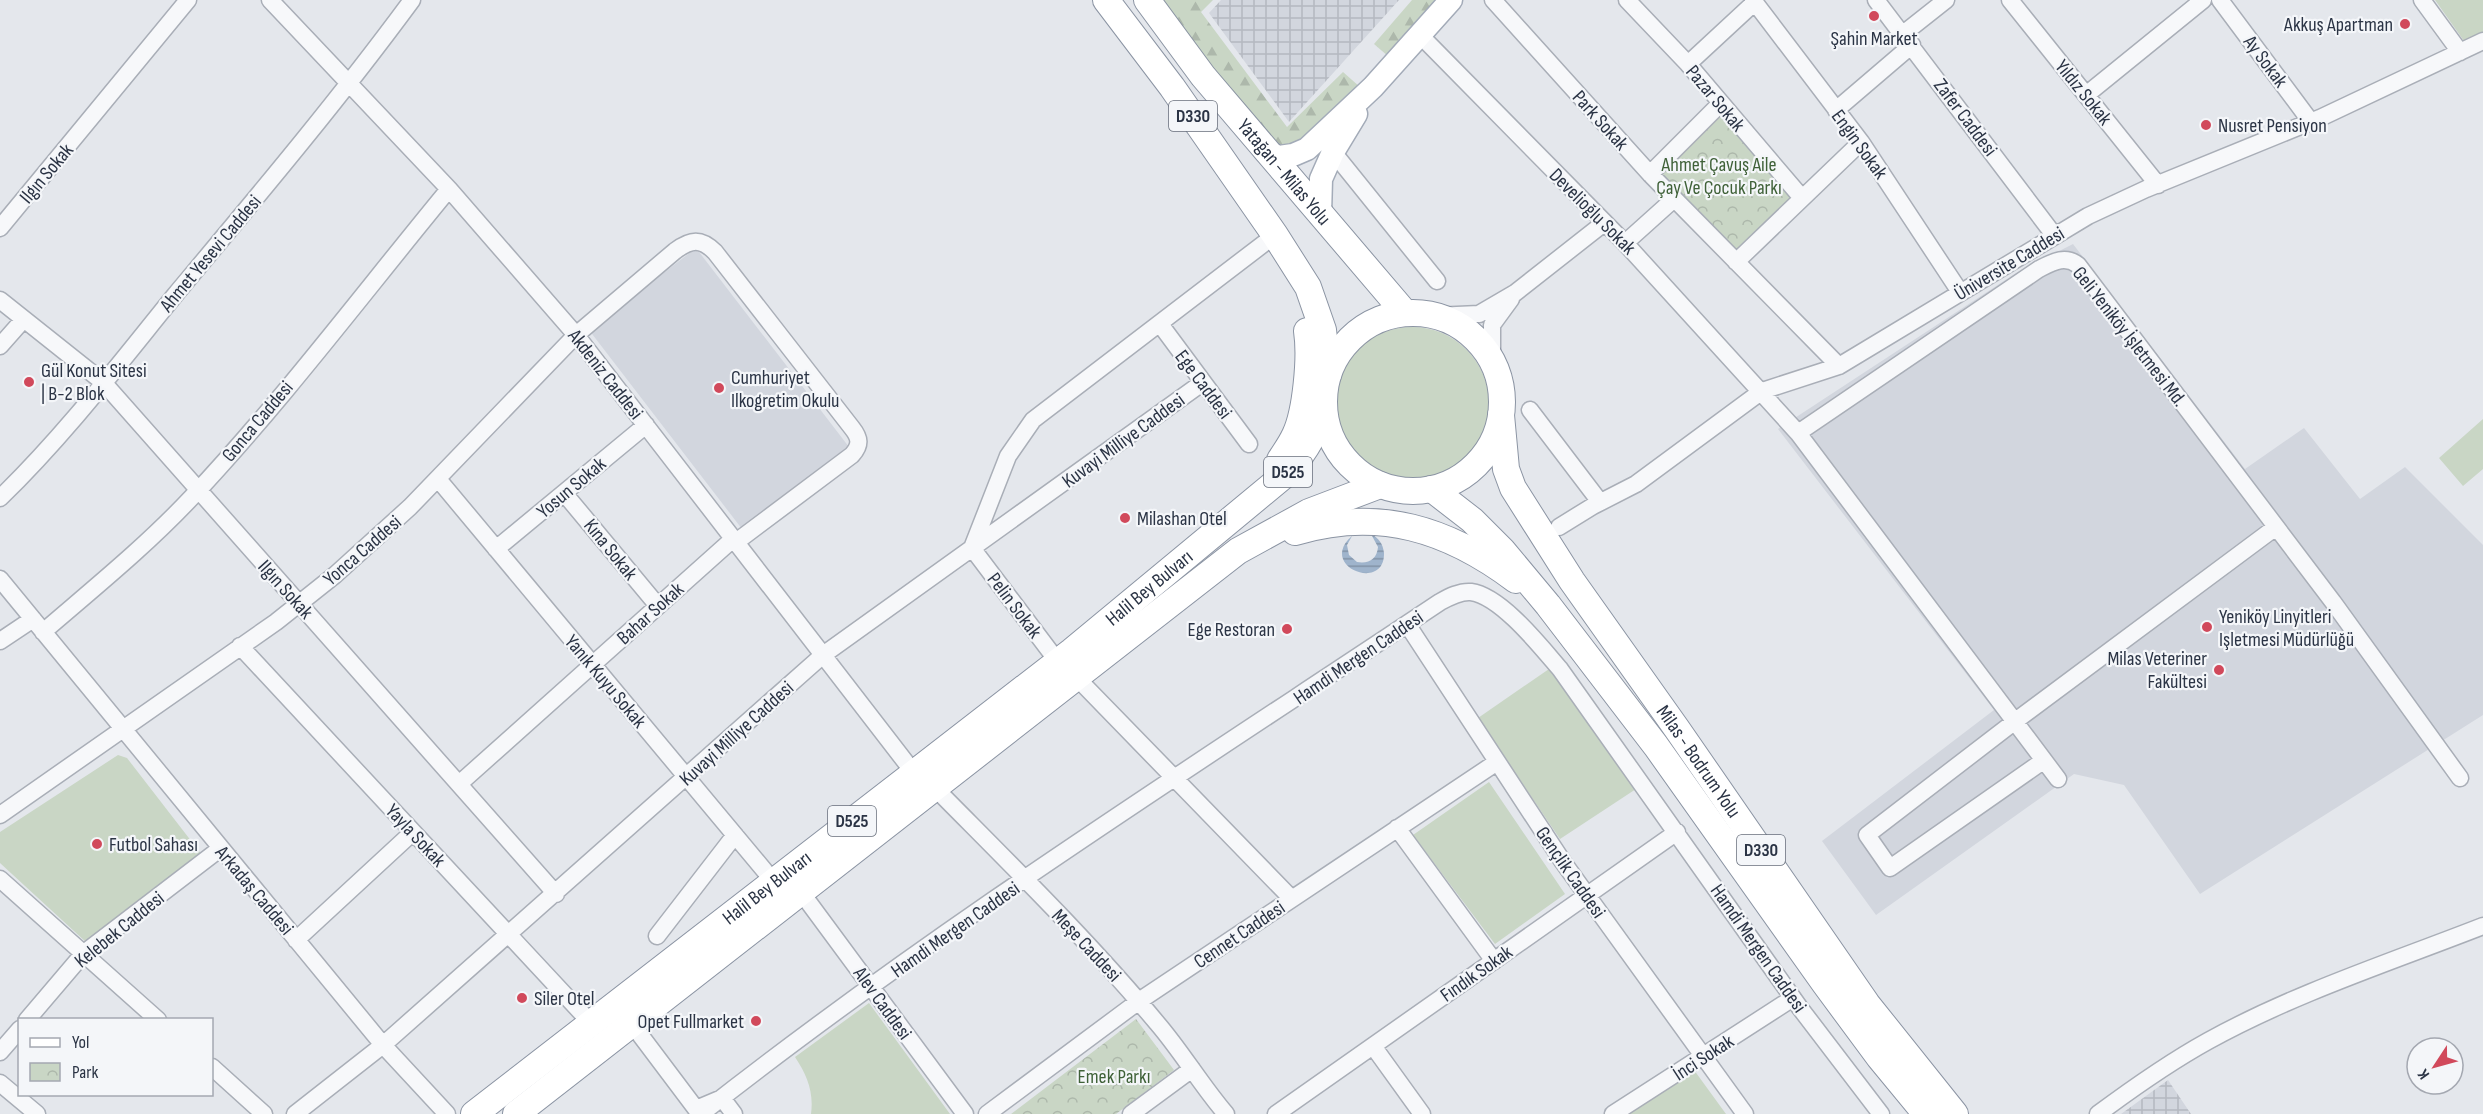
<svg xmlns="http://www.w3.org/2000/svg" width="2483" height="1114" viewBox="0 0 2483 1114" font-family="'Sofia Sans Condensed',sans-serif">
	<defs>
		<pattern id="industrial-grid" width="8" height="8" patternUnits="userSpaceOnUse" patternTransform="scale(1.5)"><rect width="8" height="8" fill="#d2d6de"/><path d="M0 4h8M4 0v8" fill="none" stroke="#b4b8c0"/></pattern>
		<pattern id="forest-firs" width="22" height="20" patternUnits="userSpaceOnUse" patternTransform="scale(1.5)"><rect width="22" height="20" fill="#c9d6c5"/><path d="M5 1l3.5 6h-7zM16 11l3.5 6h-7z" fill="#adb8ab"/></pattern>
		<pattern id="park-crowns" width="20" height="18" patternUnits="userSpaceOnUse" patternTransform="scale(1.5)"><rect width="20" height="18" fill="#c9d6c5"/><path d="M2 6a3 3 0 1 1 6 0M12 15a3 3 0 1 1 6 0" fill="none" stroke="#adb8ab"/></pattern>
		<pattern id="water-rules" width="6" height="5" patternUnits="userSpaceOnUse" patternTransform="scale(1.5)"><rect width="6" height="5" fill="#9fb4cc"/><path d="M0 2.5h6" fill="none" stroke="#8293a7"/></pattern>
	</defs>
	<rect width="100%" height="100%" fill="#e4e7ec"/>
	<path fill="#d2d6de" d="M 2073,244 L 2245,469 L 2304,428 L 2360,499 L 2405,467 L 2483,545 L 2483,715 L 2200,894 L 2124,785 L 2074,774 L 1876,915 L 1822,841 L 1994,710 L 1778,429 L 2016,273 Z
		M 696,248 L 849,447 L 742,529 L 589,330 Z"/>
	<path fill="url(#industrial-grid)" d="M 1221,0 L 1399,0 L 1289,122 L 1209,13 Z
		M 2168,1080 L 2191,1114 L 2121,1114 Z"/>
	<path fill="#c9d6c5" d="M 2435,0 L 2483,0 L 2483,32 L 2464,41 Z
		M1335 404a77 77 0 1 1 154 0a77 77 0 1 1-154 0Z
		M 2483,419 L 2483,469 L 2463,486 L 2439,458 Z
		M 1549,669 L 1636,789 L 1560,839 L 1478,718 Z
		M 118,755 L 127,758 L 202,855 L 87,943 L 0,863 L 0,832 Z
		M 1489,782 L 1565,894 L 1495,944 L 1413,835 Z
		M 869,1003 L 950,1114 L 811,1114 C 814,1092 807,1075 795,1057 Z
		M 1694,1070 L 1726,1114 L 1624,1114 Z"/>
	<path fill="url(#forest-firs)" d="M 1160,0 L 1213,0 L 1201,12 L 1287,127 L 1343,72 L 1360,87 L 1300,147 L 1269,146 Z
		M 1412,0 L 1439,0 L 1389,57 L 1374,44 Z"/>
	<path fill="url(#park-crowns)" d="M 1721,103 L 1802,198 L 1736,262 L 1650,174 Z
		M 1136,1019 L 1174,1070 L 1116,1114 L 1011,1114 Z"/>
	<path fill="url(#water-rules)" d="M 1371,534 C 1379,538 1383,544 1384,553 C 1385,593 1317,566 1352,536 L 1347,545 L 1349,555 L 1357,562 C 1369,564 1377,559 1378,547 Z"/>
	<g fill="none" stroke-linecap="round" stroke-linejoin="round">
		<defs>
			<path id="minor" d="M 270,0 L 449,189 L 576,335 L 914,773
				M 1493,0 L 1650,174 L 1839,366
				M 1627,0 L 1688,64 L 1802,198
				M 1753,0 L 1861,142 L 1960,292
				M 1876,0 L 2054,235
				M 2010,0 L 2158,185
				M 2220,0 L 2311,122
				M 2422,0 L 2460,52
				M 1903,34 L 1946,0
				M 1420,35 L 1625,243 L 1798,433 L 2058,779
				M 1688,64 L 1755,2
				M 2086,95 L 2203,0
				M 1836,110 L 1912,45
				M 1333,152 L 1437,281
				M 1650,174 L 1721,103
				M 0,228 L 188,0
				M 1625,243 L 1674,199
				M 1736,262 L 1861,142
				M 0,300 L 103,382 L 556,894
				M 1435,316 L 1479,314 L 1515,293 L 1604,223
				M 1160,324 L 1249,444
				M 0,346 L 23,320
				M 1492,363 L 1492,325 L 1511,299
				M 1530,410 L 1600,502
				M 1798,433 L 2039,269 C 2053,262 2065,255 2078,265 L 2333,602 L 2460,778
				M 438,479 L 774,882
				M 564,493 L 658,606
				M 0,498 C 64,436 119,364 175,295 C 256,198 337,102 412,0
				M 1559,527 L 1593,506 L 1636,484 L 1762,391 L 1839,366 L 2088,216 L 2146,189 L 2320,118 L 2483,41
				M 496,549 L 646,425
				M 0,579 L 383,1045 L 447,1114
				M 1407,624 L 1563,862 L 1745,1114
				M 43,632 C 94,588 146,546 192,497 C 283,400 364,292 449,189
				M 0,641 L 33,619
				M 240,646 L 591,1023
				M 1058,662 L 972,548 L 1008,456 L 1033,420 L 1275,235
				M 1077,678 L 1292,899
				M 2043,761 L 1890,868 L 1867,835 L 2014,722 L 2276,527
				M 459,784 L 733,539
				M 935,788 C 1010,864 1088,940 1157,1023 C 1182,1052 1201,1085 1226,1114
				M 0,815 L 276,622 L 335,575 L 410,507 L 576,335 L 675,251 C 691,239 701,238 715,252 L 852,428 C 860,438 861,445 852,455 L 736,542
				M 1397,828 L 1494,961
				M 0,879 L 158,1020
				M 801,892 L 965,1114
				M 657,936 L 735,835
				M 296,940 L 413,832
				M 27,1020 L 84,953 L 221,848
				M 632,1024 L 696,1109 L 722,1098 L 734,1114
				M 1373,1046 L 1422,1114
				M 0,1052 L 20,1029
				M 212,1067 L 264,1114
				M 0,1083 L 37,1114
				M 295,1114 L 383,1045 L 823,655 L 1202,383
				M 701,1114 C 936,929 1191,768 1440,602 C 1449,597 1460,591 1471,592 C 1501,596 1541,647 1560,669 L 1800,1008 L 1881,1114
				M 987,1114 L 1139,1001 L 1497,762
				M 1131,1114 L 1192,1069
				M 1276,1114 L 1677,832
				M 1613,1114 L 1793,998
				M 2098,1114 C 2133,1088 2170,1062 2208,1041 C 2295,993 2391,962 2483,926"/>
			<path id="major" d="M 1265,151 L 1279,157 L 1293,155 L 1307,149 L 1373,87 L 1451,0
				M 1320,215 L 1321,179 L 1333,152 L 1356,114"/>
			<g id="highway">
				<path d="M 1106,0 L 1172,87 L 1275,235 L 1308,287 L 1323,330 L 1328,375"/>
				<path id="s1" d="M 1147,0 L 1203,76 L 1405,313"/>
				<circle cx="1413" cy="402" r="89"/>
				<path id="s2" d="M 1501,415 L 1506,469 L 1513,488 L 1572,581 L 1677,729 L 1867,1004 L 1955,1114"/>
				<path d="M 1280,460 C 1285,452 1291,444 1295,435 C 1306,412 1311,357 1307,331"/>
				<path d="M 1432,489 L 1472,520 L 1503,551 L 1548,605 L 1656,746 L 1825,984 L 1879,1057 L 1926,1114"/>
				<path d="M 1295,532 C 1379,507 1448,529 1516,580"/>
				<path id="s3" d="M 474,1114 L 1072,651 L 1287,473 C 1306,450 1319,430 1324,401"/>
				<path d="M 516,1114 L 1238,551 L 1309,512 L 1380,485"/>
			</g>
		</defs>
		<use href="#minor" stroke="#a9aeb7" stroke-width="19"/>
		<use href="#major" stroke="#a3abb8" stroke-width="25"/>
		<use href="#highway" stroke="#8b94a3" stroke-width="28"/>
		<use href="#minor" stroke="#f7f8fa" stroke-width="16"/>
		<use href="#major" stroke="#fff" stroke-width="22"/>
		<use href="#highway" stroke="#fff" stroke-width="26"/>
	</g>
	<g fill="#d1495b" stroke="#f4f6f9" stroke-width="2">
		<circle cx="1874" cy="16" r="6"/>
		<circle cx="2405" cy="24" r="6"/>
		<circle cx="2206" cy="125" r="6"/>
		<circle cx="29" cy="382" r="6"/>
		<circle cx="719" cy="388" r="6"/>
		<circle cx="1125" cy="518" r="6"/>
		<circle cx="2207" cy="627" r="6"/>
		<circle cx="1287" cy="629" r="6"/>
		<circle cx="2219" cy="670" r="6"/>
		<circle cx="97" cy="844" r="6"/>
		<circle cx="522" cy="998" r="6"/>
		<circle cx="756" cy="1021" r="6"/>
	</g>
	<g text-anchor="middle" stroke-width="4.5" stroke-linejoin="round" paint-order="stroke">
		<g fill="#f4f6f9" stroke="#676e7b" stroke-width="1.5">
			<rect x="1169" y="101" width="48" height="30" rx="4.5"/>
			<rect x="1264" y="457" width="48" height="30" rx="4.5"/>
			<rect x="828" y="806" width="48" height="30" rx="4.5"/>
			<rect x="1737" y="835" width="48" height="30" rx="4.5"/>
		</g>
		<g font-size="18" font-weight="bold" fill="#2b3445">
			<text x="1193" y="122">D330</text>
			<text x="1288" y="478">D525</text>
			<text x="852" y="827">D525</text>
			<text x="1761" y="856">D330</text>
		</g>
		<g font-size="20" fill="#2b3445" stroke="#f4f6f9" text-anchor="start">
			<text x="2393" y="31" text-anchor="end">Akkuş Apartman</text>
			<text x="1874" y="45" text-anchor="middle">Şahin Market</text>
			<text x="2218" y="132">Nusret Pensiyon</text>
			<text x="41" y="377">Gül Konut Sitesi<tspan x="41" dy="23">| B-2 Blok</tspan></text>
			<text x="731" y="384">Cumhuriyet<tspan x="731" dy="23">Ilkogretim Okulu</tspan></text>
			<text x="1137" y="525">Milashan Otel</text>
			<text x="2219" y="623">Yeniköy Linyitleri<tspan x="2219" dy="23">Işletmesi Müdürlüğü</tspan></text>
			<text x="1275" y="636" text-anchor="end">Ege Restoran</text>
			<text x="2207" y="665" text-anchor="end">Milas Veteriner<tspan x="2207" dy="23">Fakültesi</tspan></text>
			<text x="109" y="851">Futbol Sahası</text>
			<text x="534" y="1005">Siler Otel</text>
			<text x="744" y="1028" text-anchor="end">Opet Fullmarket</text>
		</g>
		<g font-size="20" fill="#2b3445" stroke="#f4f6f9">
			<text transform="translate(2266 61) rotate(53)" y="7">Ay Sokak</text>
			<text transform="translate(2084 92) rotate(51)" y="7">Yıldız Sokak</text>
			<text transform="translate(1716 98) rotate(50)" y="7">Pazar Sokak</text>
			<text transform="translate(1966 117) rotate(53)" y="7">Zafer Caddesi</text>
			<text transform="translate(1601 120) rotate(48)" y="7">Park Sokak</text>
			<text transform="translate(1860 144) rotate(54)" y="7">Engin Sokak</text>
			<text transform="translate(46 173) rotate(-50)" y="7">Ilgın Sokak</text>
			<text dy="7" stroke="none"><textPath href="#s1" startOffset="220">Yatağan - Milas Yolu</textPath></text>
			<text transform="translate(1593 211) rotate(45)" y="7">Develioğlu Sokak</text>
			<text transform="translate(210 253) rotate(-50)" y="7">Ahmet Yesevi Caddesi</text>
			<text transform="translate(2009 263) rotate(-31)" y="7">Üniversite Caddesi</text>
			<text transform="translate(2130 336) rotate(52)" y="7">Geli Yeniköy İşletmesi Md.</text>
			<text transform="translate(606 374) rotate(52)" y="7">Akdeniz Caddesi</text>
			<text transform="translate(1204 384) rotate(53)" y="7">Ege Caddesi</text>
			<text transform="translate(257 421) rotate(-50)" y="7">Gonca Caddesi</text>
			<text transform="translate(1123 440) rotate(-36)" y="7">Kuvayi Milliye Caddesi</text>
			<text transform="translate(571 487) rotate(-40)" y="7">Yosun Sokak</text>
			<text transform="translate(611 549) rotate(51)" y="7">Kına Sokak</text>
			<text transform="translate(362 550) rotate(-41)" y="7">Yonca Caddesi</text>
			<text dy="7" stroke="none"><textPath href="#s3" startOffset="856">Halil Bey Bulvarı</textPath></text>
			<text transform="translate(286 589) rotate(48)" y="7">Ilgın Sokak</text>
			<text transform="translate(1015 605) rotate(53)" y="7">Pelin Sokak</text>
			<text transform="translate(650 613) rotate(-42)" y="7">Bahar Sokak</text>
			<text transform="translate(1358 657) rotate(-34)" y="7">Hamdi Mergen Caddesi</text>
			<text transform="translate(606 681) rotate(50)" y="7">Yanık Kuyu Sokak</text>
			<text transform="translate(736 733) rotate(-42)" y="7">Kuvayi Milliye Caddesi</text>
			<text dy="7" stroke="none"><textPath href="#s2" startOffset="405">Milas - Bodrum Yolu</textPath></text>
			<text transform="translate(416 835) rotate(47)" y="7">Yayla Sokak</text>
			<text transform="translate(1571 872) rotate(55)" y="7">Gençlik Caddesi</text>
			<text dy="7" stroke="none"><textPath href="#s3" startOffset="370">Halil Bey Bulvarı</textPath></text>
			<text transform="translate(255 890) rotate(50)" y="7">Arkadaş Caddesi</text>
			<text transform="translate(119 929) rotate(-39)" y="7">Kelebek Caddesi</text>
			<text transform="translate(955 929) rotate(-35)" y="7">Hamdi Mergen Caddesi</text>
			<text transform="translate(1239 934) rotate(-34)" y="7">Cennet Caddesi</text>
			<text transform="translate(1087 945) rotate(47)" y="7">Meşe Caddesi</text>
			<text transform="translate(1759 948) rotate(55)" y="7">Hamdi Mergen Caddesi</text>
			<text transform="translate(1476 973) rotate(-35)" y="7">Fındık Sokak</text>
			<text transform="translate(883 1003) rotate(54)" y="7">Alev Caddesi</text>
			<text transform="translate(1703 1057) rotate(-33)" y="7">İnci Sokak</text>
		</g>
		<g font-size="20" fill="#3f6138" stroke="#f4f6f9">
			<text x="1719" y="171">Ahmet Çavuş Aile<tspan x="1719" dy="23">Çay Ve Çocuk Parkı</tspan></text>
			<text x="1114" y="1083">Emek Parkı</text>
		</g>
	</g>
	<rect x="18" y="1018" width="195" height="78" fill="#f4f6f9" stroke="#a4a8b1" stroke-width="1.5"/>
	<rect x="30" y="1038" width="30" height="9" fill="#ffffff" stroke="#a4a8b1" stroke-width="1.5"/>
	<text x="72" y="1048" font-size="18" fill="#2b3445">Yol</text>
	<rect x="30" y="1063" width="30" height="18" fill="url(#park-crowns)" stroke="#a4a8b1" stroke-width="1.5"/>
	<text x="72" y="1078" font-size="18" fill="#2b3445">Park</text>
	<g transform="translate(2435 1066) rotate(234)"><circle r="28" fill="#f4f6f9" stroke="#a4a8b1" stroke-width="1.5"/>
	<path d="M0-4.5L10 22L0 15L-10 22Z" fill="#d1495b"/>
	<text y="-9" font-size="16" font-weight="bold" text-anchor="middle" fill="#2b3445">K</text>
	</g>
</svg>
